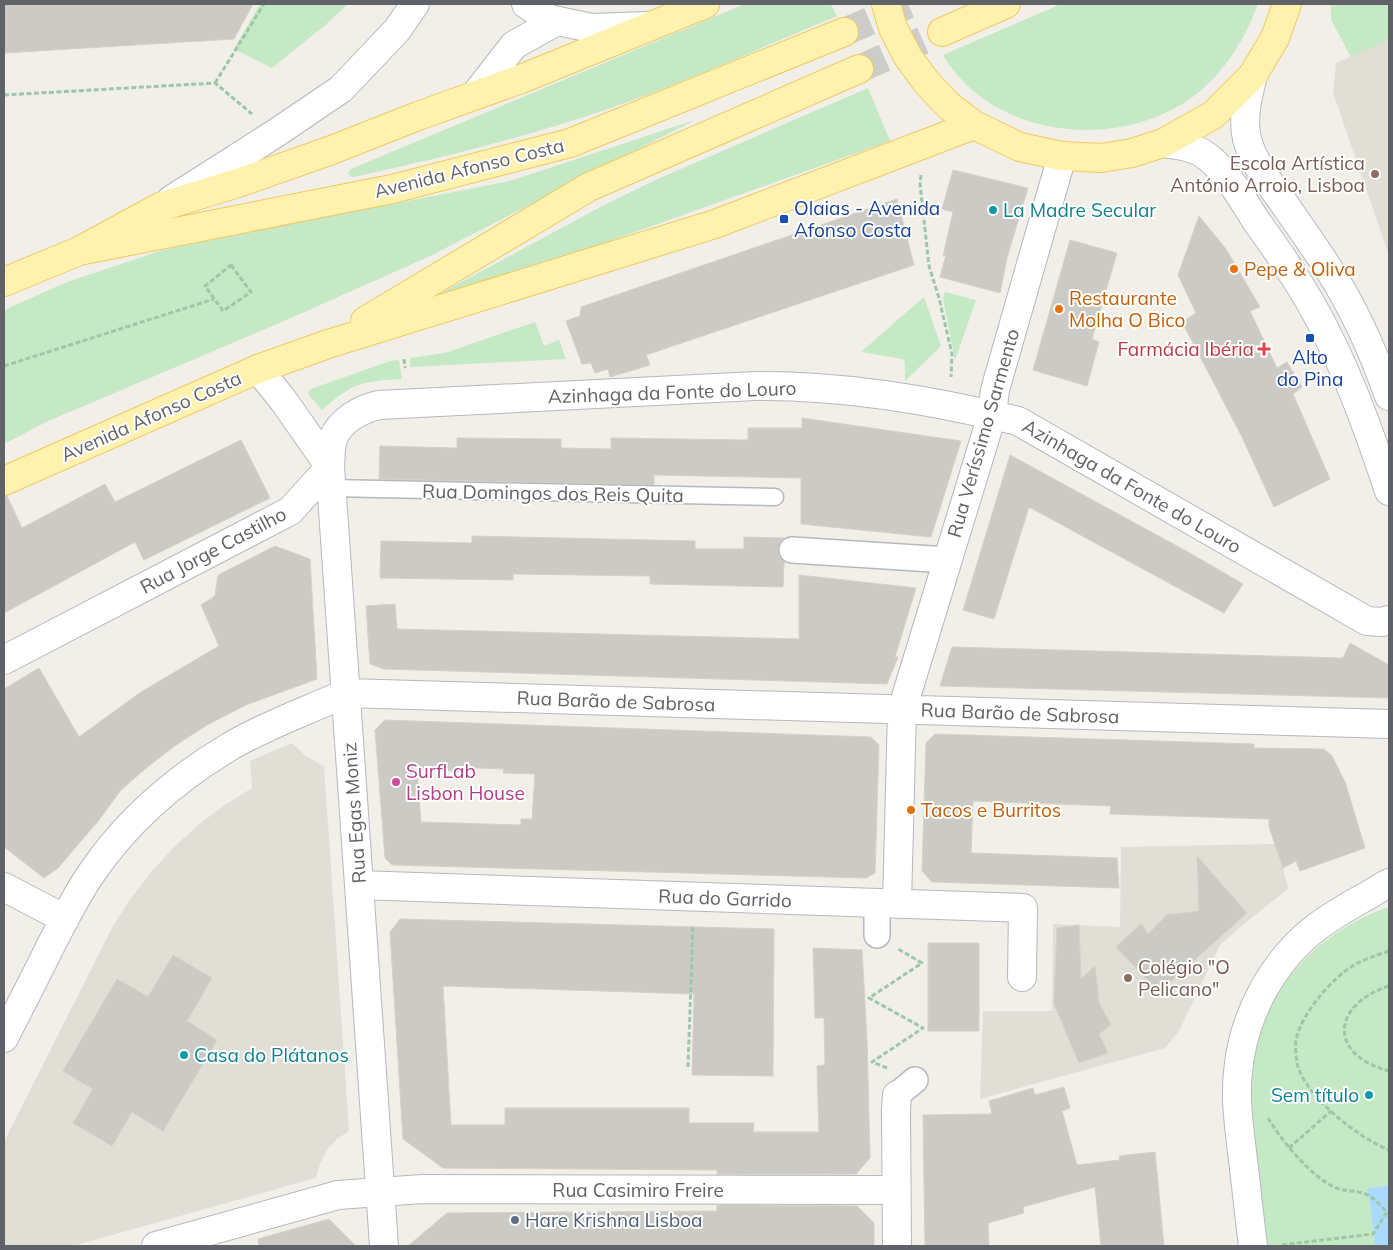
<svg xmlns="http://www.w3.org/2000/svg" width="1393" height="1250" viewBox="0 0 1393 1250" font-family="Mulish,sans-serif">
	<rect width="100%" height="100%" fill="#f1efe8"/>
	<path fill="#e1ded6" d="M 1389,40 L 1389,255 L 1333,93 L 1336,63 Z
		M 292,743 L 306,756 L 324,766 L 349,1131 L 337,1139 L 327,1150 L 320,1164 L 316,1178 L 73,1246 L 4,1246 L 4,1142 L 113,926 L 131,898 L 151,872 L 174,847 L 198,825 L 225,805 L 252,788 L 250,761 Z
		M 1275,844 L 1283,868 L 1288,889 L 1250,919 L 1220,945 L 1179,1031 L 1165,1048 L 980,1099 L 983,1011 L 1052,1011 L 1053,924 L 1120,927 L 1121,847 Z"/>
	<path fill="#c5e8c5" d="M 260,4 L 348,4 L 323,27 L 272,68 L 234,49 Z
		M 745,4 L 831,4 L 837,16 C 760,48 684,83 605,110 C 522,138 438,159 353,177 L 350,176 L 348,173 L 351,169 Z
		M 1061,4 L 1258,4 C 1245,39 1225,72 1194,96 C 1118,152 993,139 943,55 Z
		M 1331,4 L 1389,4 L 1389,40 L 1351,57 L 1331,20 Z
		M 868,88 L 890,141 L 448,299 L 442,296 L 445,291 L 604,205 L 660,178 Z
		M 695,120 L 428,257 L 284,321 L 46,422 L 4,444 L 4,310 L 67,282 L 172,247 L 510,181 Z
		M 945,292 L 976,300 L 955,360 L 943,299 Z
		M 924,297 L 941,346 L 905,381 L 905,362 L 903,359 L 861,352 Z
		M 535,322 L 544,346 L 559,340 L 566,359 L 410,367 L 410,358 L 445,353 Z
		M 399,360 L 402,379 C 361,381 353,383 322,410 L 308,394 L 311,389 L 390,361 Z
		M 1389,907 L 1389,1246 L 1268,1246 C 1262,1195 1252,1139 1252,1088 C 1252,1002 1311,933 1389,907 Z"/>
	<path fill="#aadaff" d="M 1389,1186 L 1389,1246 L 1375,1246 L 1368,1188 Z"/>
	<path fill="#cccac5" stroke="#d6d1c6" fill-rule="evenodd" d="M 4,4 L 253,4 L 234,39 L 4,53 Z
		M 953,170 L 1028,188 L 1007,258 L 1000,293 L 940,277 L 946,255 L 943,256 L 953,212 L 942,209 Z
		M 897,199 L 914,265 L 646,355 L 650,365 L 610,377 L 608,369 L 595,373 L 591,363 L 582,364 L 566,321 L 580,316 L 581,307 Z
		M 1199,216 L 1226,249 L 1260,307 L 1250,311 L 1277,368 L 1287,362 L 1302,387 L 1293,394 L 1330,479 L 1274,507 L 1242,437 L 1182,322 L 1196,313 L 1178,275 Z
		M 1070,240 L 1117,253 L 1092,339 L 1099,342 L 1087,386 L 1033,370 Z
		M 802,418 L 961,441 L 931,537 L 801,524 L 801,478 L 654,475 L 654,485 L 379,479 L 380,446 L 457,448 L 457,438 L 561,439 L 561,448 L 611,449 L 611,438 L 748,440 L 748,428 L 802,428 Z
		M 241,440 L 270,498 L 144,560 L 135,542 L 4,613 L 4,496 L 7,496 L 22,528 L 105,484 L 115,502 Z
		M 1010,455 L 1188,552 L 1243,584 L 1224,613 L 1029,507 L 994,619 L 963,610 Z
		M 472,536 L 695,541 L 695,549 L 744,549 L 744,537 L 784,538 L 780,542 L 778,550 L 779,557 L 784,562 L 783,587 L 650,584 L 650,576 L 513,574 L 513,580 L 380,578 L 381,541 L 472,543 Z
		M 275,546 L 310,559 L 317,679 L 246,705 L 207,725 L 176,745 L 145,769 L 121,790 L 99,820 L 58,868 L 44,878 L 4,847 L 4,689 L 39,668 L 79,737 L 141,692 L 219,646 L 201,605 L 215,596 L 218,575 Z
		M 799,575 L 916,588 L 895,657 L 898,657 L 887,684 L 384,669 L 370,664 L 366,606 L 395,604 L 397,629 L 799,639 Z
		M 1350,643 L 1389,665 L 1389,698 L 940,686 L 952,647 L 1343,658 Z
		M 385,720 L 871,737 L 879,745 L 875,873 L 866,878 L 392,865 L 385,858 L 375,730 ZM 455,767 L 504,769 L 503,773 L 535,774 L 532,819 L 521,819 L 521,825 L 421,822 L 417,769 L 455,771 Z
		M 935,734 L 1254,744 L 1254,748 L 1324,749 L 1332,756 L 1345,782 L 1365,848 L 1300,871 L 1296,861 L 1283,868 L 1269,827 L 1269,819 L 1110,814 L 1111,806 L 973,801 L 971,853 L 1117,858 L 1119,888 L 932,882 L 922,871 L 926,743 Z
		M 1197,856 L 1247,913 L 1159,992 L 1116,947 L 1141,924 L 1148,934 L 1167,915 L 1199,911 Z
		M 400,919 L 774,929 L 773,1076 L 692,1075 L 694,994 L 443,986 L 451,1125 L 505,1125 L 505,1108 L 689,1108 L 689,1123 L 754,1123 L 753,1132 L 819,1132 L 817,1066 L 825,1065 L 824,1018 L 815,1018 L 813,948 L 862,950 L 867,1039 L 870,1158 L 856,1174 L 717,1174 L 717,1170 L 443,1168 L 403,1139 L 390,932 Z
		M 1079,925 L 1081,979 L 1095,966 L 1099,1003 L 1111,1025 L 1099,1034 L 1108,1053 L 1079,1063 L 1054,1004 L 1057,928 Z
		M 928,943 L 979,943 L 979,1031 L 928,1031 Z
		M 173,955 L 212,978 L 187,1021 L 217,1040 L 163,1131 L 132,1112 L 112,1146 L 73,1123 L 93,1089 L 63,1071 L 117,979 L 148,997 Z
		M 1064,1087 L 1070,1108 L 1062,1111 L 1077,1165 L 1120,1160 L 1119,1156 L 1155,1152 L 1164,1246 L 1101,1246 L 1095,1187 L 1023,1207 L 1024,1213 L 988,1223 L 989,1246 L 925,1246 L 923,1115 L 992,1114 L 989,1101 L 1033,1088 L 1035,1095 Z
		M 717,1205 L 857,1206 L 874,1223 L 874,1246 L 408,1246 L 447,1213 L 717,1211 Z
		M 329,1219 L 356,1246 L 259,1246 L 258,1239 Z"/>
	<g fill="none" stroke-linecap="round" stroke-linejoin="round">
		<path stroke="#ccccc8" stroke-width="28" stroke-dasharray="28 14" stroke-linecap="butt" d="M 844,32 L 910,4
			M 859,69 L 942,32"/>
		<defs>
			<path id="service" d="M 331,488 L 775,497"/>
			<path id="pedestrian" d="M 792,550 L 948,560
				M 877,935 L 877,903
				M 897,1095 L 915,1080"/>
			<path id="minor" d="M 526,4 L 549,19 L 591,28 L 648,26
				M 475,95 L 514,45 L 557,21
				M 171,200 L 276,133 L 341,89 L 397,30 L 415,4
				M 258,369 L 283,400 L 330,467
				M 4,660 L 290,511 L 330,467
				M 359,885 L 1023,908 L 1022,977
				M 4,887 L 65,919
				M 897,904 L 902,710 L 992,415 L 995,390 L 1062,156
				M 4,1038 C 19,1008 35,978 50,947 C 63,922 76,895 93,871 C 128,820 176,779 229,747 C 266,725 307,711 346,693 L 1389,724
				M 897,1095 L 896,1110 L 897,1246
				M 156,1246 L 338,1195 L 422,1189 L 896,1190
				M 384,1246 L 330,467 C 331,458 330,447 333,439 C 340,420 361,409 379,405 L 755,386 C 843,385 932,400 1018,421 L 1367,621 L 1382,622 L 1389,620"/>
			<path id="secondary" d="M 1253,75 C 1248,96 1242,117 1247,139 C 1253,162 1269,183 1283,202 C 1298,224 1314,246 1328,268 C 1354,308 1373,351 1389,396
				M 1163,143 C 1180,145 1196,147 1209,158 C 1229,174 1243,201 1257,222 C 1282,257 1307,293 1326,332 C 1352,383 1371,437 1389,491
				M 1253,1246 C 1249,1215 1246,1183 1242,1152 C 1239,1126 1235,1098 1238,1072 C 1243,1016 1272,961 1318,926 C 1332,916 1347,907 1363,898 C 1372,894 1380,887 1389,883"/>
			<path id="primary" d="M 886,4 L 893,28 L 908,57 L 927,83 L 949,106 L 974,125 L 1020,147 L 1062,156 L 1101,158 L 1132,153 L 1163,143 L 1213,115 L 1253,75 L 1275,38 L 1287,4
				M 942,32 L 1006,4
				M 79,251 L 392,189 L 570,143 L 844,32
				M 4,282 L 79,251 L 160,207 L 238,183 L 329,151 L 418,116 L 521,79 L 705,4
				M 365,321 L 589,187 L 859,69
				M 4,481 L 258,369 L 328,344 L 715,224 L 974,125"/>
		</defs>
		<use href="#service" stroke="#b5b8bc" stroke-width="19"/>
		<use href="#pedestrian" stroke="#b5b8bc" stroke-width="28"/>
		<use href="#minor" stroke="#b5b8bc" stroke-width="30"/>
		<use href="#secondary" stroke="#b6babf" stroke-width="30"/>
		<use href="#primary" stroke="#f2c960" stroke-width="30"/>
		<path stroke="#9cc7a9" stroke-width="3" stroke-dasharray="5 2.5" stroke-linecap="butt" d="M 215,83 L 264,4
			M 4,95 L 215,83 L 252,114
			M 921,175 L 920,184 L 929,266 L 939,298 L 952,354 L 951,377
			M 231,265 L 251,292 L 223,311 L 205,286 Z
			M 404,359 L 405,368
			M 4,366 L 214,299
			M 1389,951 C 1377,955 1365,959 1354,965 C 1332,978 1301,1014 1296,1040 C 1295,1046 1296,1056 1297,1063 C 1304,1096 1359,1138 1389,1150
			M 1389,986 C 1331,1005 1328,1055 1389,1071
			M 688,1067 L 693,925
			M 887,1068 L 872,1062 L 923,1028 L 869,998 L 922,963 L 898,949
			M 1268,1118 C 1282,1141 1311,1177 1336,1188 C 1346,1192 1360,1190 1370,1196 C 1376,1200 1382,1207 1387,1212 L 1373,1234 L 1281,1245
			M 1289,1148 L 1331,1111"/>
		<use href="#service" stroke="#fff" stroke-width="16"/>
		<use href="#pedestrian" stroke="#fff" stroke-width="25"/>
		<use href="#minor" stroke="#fff" stroke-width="28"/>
		<use href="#secondary" stroke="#fff" stroke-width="28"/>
		<use href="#primary" stroke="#fff2af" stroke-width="28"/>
	</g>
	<g fill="#8d6e63" stroke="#fff" stroke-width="2">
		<circle cx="1375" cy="174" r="5"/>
		<circle cx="1128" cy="978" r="5"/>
	</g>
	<g fill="#0f9aa8" stroke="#fff" stroke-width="2">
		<circle cx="993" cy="210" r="5"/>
		<circle cx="184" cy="1055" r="5"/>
		<circle cx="1369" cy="1095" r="5"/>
	</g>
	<g fill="#1a4fb4" stroke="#fff" stroke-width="2">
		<rect x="779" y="214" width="10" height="10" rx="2.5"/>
		<rect x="1305" y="333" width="10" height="10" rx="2.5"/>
	</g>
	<g fill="#e8710a" stroke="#fff" stroke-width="2">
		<circle cx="1234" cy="269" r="5"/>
		<circle cx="1059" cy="309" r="5"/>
		<circle cx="911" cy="810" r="5"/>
	</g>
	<path fill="#e0444e" stroke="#fff" stroke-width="2" d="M1261.5 341.5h5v5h5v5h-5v5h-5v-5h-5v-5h5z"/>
	<circle fill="#d1479c" stroke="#fff" stroke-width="2" cx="396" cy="782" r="5"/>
	<circle fill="#5c6f8a" stroke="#fff" stroke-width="2" cx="515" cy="1220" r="5"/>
	<g text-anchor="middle" stroke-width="4" stroke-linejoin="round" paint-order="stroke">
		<g font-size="19" fill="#785e54" stroke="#fff" text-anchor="end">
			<text x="1365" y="170">Escola Artística<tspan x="1365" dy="22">António Arroio, Lisboa</tspan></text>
			<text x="1138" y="974" text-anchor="start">Colégio "O<tspan x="1138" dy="22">Pelicano"</tspan></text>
		</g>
		<g font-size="19" fill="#5f6368" stroke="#fff">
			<text transform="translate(469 168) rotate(-14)" y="7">Avenida Afonso Costa</text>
			<text transform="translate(672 392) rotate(-2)" y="7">Azinhaga da Fonte do Louro</text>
			<text transform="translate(151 416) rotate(-24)" y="7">Avenida Afonso Costa</text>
			<text transform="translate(983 433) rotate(-74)" y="7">Rua Veríssimo Sarmento</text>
			<text transform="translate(1132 486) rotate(30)" y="7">Azinhaga da Fonte do Louro</text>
			<text transform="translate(553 493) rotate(1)" y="7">Rua Domingos dos Reis Quita</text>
			<text transform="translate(213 550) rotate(-28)" y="7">Rua Jorge Castilho</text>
			<text transform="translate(616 701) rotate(2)" y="7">Rua Barão de Sabrosa</text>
			<text transform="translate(1020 713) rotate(2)" y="7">Rua Barão de Sabrosa</text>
			<text transform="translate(354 813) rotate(-94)" y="7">Rua Egas Moniz</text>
			<text transform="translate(725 898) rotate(2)" y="7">Rua do Garrido</text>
			<text x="638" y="1197">Rua Casimiro Freire</text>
		</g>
		<g font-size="19" fill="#164399" stroke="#fff" text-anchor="start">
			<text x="794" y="215">Olaias - Avenida<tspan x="794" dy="22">Afonso Costa</tspan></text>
			<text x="1310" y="364" text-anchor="middle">Alto<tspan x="1310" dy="22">do Pina</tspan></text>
		</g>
		<g font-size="19" fill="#0d838f" stroke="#fff" text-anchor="start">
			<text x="1003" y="217">La Madre Secular</text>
			<text x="194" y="1062">Casa do Plátanos</text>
			<text x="1359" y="1102" text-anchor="end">Sem título</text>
		</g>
		<g font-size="19" fill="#c56008" stroke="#fff" text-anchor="start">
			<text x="1244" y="276">Pepe &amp; Oliva</text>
			<text x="1069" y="305">Restaurante<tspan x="1069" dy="22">Molha O Bico</tspan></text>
			<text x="921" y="817">Tacos e Burritos</text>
		</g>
		<g font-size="19" fill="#be3a42" stroke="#fff" text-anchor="end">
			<text x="1254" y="356">Farmácia Ibéria</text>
		</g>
		<g font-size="19" fill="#b23c85" stroke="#fff" text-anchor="start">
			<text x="406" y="778">SurfLab<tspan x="406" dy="22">Lisbon House</tspan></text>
		</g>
		<g font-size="19" fill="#4e5e75" stroke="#fff" text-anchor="start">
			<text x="525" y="1227">Hare Krishna Lisboa</text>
		</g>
	</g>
	<rect width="1393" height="1250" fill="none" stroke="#5f6368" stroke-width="10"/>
</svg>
